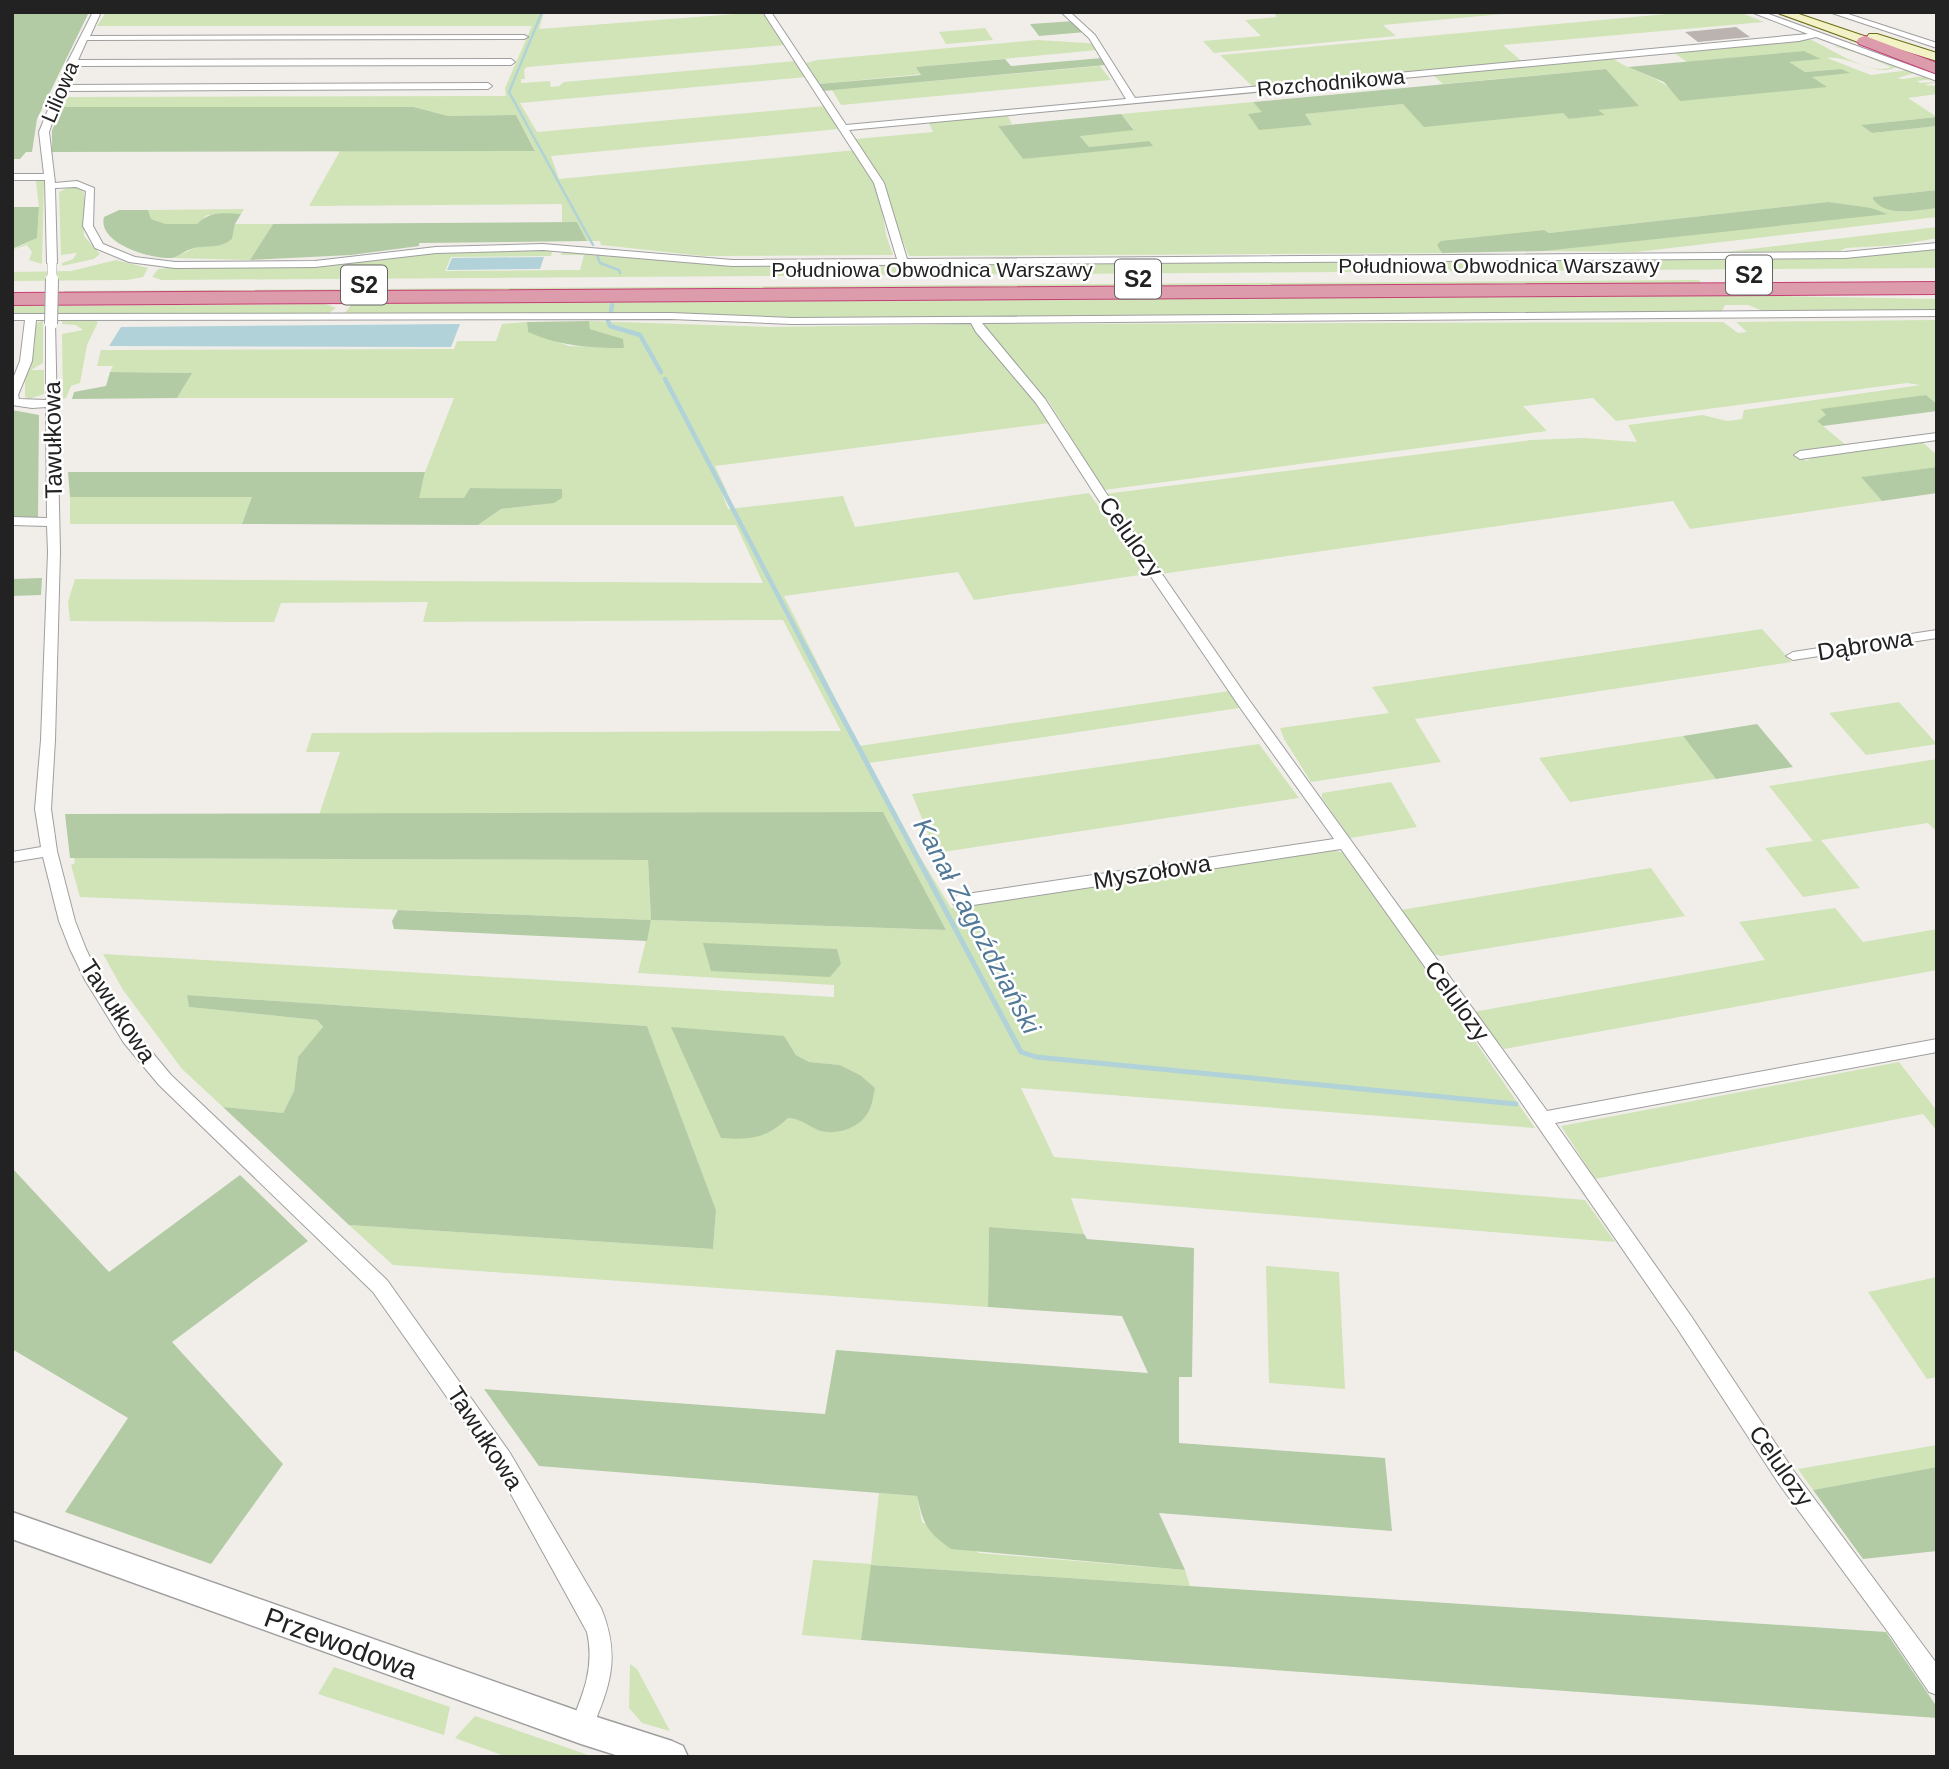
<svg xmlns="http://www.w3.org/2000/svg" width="1949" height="1769" viewBox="0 0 1949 1769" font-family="Arial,sans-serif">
	<rect width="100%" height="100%" fill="#f1eeea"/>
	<path fill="#d0e4b7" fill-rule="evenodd" d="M 106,12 L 544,12 L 539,29 L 762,12 L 785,45 L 527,67 L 524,70 L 525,79 L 521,79 L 521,83 L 550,81 L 551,87 L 559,86 L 564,82 L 796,61 L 806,77 L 520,103 L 537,132 L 825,106 L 839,129 L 551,156 L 559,179 L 856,150 L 880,194 L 886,235 L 893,255 L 703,256 L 601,245 L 600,241 L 587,241 L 577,222 L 562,222 L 562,204 L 309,206 L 340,151 L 535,150 L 516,115 L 448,116 L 414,107 L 63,107 L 67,97 L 506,96 L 505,88 L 532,26 L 97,26 Z
		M 1273,12 L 1525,12 L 1383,25 L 1396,36 L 1214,53 L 1203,41 L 1261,36 L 1245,20 L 1277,17 Z
		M 1688,12 L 1739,12 L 1764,22 L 1503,45 L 1525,64 L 1255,89 L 1220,55 Z
		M 985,28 L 993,40 L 946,44 L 939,32 Z
		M 1809,39 C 1828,46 1869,77 1891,67 L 1861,54 L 1832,46 L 1849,48 L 1899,66 C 1875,79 1852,55 1827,58 L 1871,75 L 1909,70 L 1915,73 L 1897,78 C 1910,82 1915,73 1933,79 L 1917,81 L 1920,83 L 1937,82 L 1924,85 L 1937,86 L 1937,94 L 1908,98 L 1937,117 L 1862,125 L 1872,133 L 1937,126 L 1937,190 L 1874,197 L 1900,212 L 1937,208 L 1937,217 L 1636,252 L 1545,251 L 1886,213 L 1828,202 L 1549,233 L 1544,230 L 1438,245 L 1442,253 L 909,256 L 893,219 L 883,181 L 855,139 L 933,132 L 928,121 L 1007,114 L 1012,124 L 998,126 L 1023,159 L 1149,141 L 1089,147 L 1080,135 L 1134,129 L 1121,114 L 1253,102 L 1263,112 L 1248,114 L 1312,125 L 1304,114 L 1403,104 L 1563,113 L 1569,119 L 1603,115 L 1597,110 L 1638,105 L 1606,69 L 1443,84 L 1433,75 L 1611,57 C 1630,72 1655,74 1673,91 L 1825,86 L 1811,77 L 1840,69 L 1805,72 L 1788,62 L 1820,59 L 1804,51 L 1687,62 L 1673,52 Z
		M 1037,40 L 1087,43 L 1092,44 L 1097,50 L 917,67 L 922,74 L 819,84 L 806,63 L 817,60 Z
		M 1100,66 L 1111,80 L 841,105 L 832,90 Z
		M 12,179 L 44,181 L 42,264 L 29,260 L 32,252 L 27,245 L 12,250 L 37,238 L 39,207 L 36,181 L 12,181 Z
		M 69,187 L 79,187 L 84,193 L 84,236 L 100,254 L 94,259 L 62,266 L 62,263 L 73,259 L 77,253 L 61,255 L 59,192 Z
		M 244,209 L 241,214 L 207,215 L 197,224 L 166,224 L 151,219 L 148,210 Z
		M 235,224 L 273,224 L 250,260 L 174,258 L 192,249 L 232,239 Z
		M 1937,227 L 1937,238 L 1899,245 L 1846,248 L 1840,251 L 1726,252 Z
		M 1937,249 L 1937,268 L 162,280 L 152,277 L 158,269 L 168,268 L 292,267 L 422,253 L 546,250 L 552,252 L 551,256 L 451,257 L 445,271 L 580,270 L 584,255 L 560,255 L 565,251 L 722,265 L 1857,257 Z
		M 116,260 L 148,268 L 143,277 L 127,280 L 12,281 L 12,272 L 71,271 Z
		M 1699,280 L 1701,283 L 64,295 L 64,291 Z
		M 1471,296 L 1778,296 L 1937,299 L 1937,311 L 1763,311 L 1748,305 L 1725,305 L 1722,311 L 1717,312 L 751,320 L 344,314 L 351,305 L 364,303 Z
		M 326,304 L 336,308 L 326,315 L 12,314 L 12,306 Z
		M 62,318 L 93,319 L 98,322 L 87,345 L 80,383 L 71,386 L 66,398 L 63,399 L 62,334 L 83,330 L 76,325 L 62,324 Z
		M 43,320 L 43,363 L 31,370 L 44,370 L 44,394 L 29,399 L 25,397 L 25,380 L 34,352 L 35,324 Z
		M 1937,320 L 1937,404 L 1926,395 L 1825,411 L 1827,415 L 1817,421 L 1847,446 L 1798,454 L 1806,461 L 1812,458 L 1922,442 L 1937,455 L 1937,467 L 1861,477 L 1882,501 L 1690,529 L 1673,501 L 1161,574 L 1105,494 L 1531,440 L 1584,438 L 1637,442 L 1628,425 L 1703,415 L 1727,421 L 1742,419 L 1744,410 L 1921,385 L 1907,383 L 1616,421 L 1593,398 L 1523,406 L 1547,431 L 1104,490 L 1049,402 L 983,328 L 986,324 L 1723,322 L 1738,333 L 1747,332 L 1736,322 Z
		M 589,321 L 771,327 L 971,324 L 1045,411 L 1050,423 L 715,466 L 727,492 L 722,493 L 728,509 L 843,496 L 855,527 L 1089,493 L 1146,574 L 974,600 L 958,572 L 784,596 L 859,746 L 1229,691 L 1239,708 L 869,763 L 919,855 L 951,908 L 1333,850 L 1345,853 L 1535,1128 L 1021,1088 L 1054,1157 L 1585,1200 L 1615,1242 L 1071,1198 L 1084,1234 L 989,1227 L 988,1307 L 393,1265 L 349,1225 L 713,1249 L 716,1210 L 647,1026 L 187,995 L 190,1007 L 317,1020 L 323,1028 L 298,1057 L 294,1091 L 283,1113 L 223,1107 L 182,1069 L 123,990 L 103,954 L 834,997 L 834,985 L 638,973 L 651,920 L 80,897 L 71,865 L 75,863 L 74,858 L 648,860 L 651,920 L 946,930 L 883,812 L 319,815 L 340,752 L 306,752 L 312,733 L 841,731 L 783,620 L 423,622 L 428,602 L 281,603 L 274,622 L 70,621 L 68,602 L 75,579 L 763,583 L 736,525 L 478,525 L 501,509 L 538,505 L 562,490 L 470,488 L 465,498 L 418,498 L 425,472 L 454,398 L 177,398 L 191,373 L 110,372 L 113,366 L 97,366 L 101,350 L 454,349 L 457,341 L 496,341 L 502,324 L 527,322 L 528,332 L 569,346 L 624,348 L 613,336 L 590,329 ZM 784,1036 L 796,1055 L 809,1062 L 840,1065 L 860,1075 L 851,1127 C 821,1139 814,1120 788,1118 Z
		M 70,497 L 253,497 L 242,524 L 70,524 Z
		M 1762,629 L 1792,662 L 1415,719 L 1441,762 L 1311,782 L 1284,739 L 1280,728 L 1389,713 L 1372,687 Z
		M 1899,702 L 1937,744 L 1866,755 L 1829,713 Z
		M 1683,736 L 1716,779 L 1570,802 L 1539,758 Z
		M 1259,744 L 1299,798 L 936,853 L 912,794 Z
		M 1937,759 L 1937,832 L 1928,823 L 1821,840 L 1860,888 L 1803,897 L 1765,848 L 1813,841 L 1769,786 Z
		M 1391,782 L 1417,827 L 1350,838 L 1322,798 L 1322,793 Z
		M 1651,868 L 1685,916 L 1441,956 L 1426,952 L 1401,910 Z
		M 1835,908 L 1863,942 L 1937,929 L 1937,970 L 1504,1049 L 1473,1012 L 1765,960 L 1739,922 Z
		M 1899,1062 L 1937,1111 L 1937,1131 L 1923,1114 L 1595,1179 L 1561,1126 Z
		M 1266,1266 L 1339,1272 L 1345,1389 L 1269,1383 Z
		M 1937,1277 L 1937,1377 L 1927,1379 L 1868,1292 Z
		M 1937,1445 L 1937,1467 L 1813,1490 L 1798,1469 Z
		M 879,1493 L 917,1496 L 922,1522 L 979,1553 L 1185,1570 L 1190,1586 L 872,1565 L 861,1640 L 802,1635 L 813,1560 L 871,1564 Z
		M 630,1664 L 637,1669 L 670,1731 L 642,1723 L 629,1708 Z
		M 334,1667 L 450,1707 L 444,1735 L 318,1694 Z
		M 475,1716 L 594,1757 L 507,1757 L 455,1738 Z"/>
	<path fill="#b2cba4" d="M 12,12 L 89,12 L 37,119 L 32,152 L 26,152 L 20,159 L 12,159 Z
		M 1075,21 L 1086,32 L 1039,36 L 1030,24 Z
		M 1804,51 L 1821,59 L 1789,62 L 1805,72 L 1841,69 L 1850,73 L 1812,77 L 1827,87 L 1680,101 L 1664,82 L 1628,67 Z
		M 1102,58 L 1106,65 L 823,91 L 819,84 L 921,75 L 916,67 L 1005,59 L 1011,66 Z
		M 1606,69 L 1639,106 L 1598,110 L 1605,115 L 1569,119 L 1563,113 L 1424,127 L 1403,104 L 1305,114 L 1312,125 L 1259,130 L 1248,114 L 1262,112 L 1253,102 Z
		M 63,107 L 414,107 L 448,116 L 516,115 L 535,151 L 52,152 L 52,130 Z
		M 1121,114 L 1134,130 L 1080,136 L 1089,147 L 1149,141 L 1153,146 L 1023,159 L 998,126 Z
		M 1937,117 L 1937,126 L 1872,133 L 1861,125 Z
		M 1937,190 L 1937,208 C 1917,210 1886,218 1873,199 L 1873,197 Z
		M 1828,202 L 1871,208 L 1888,214 L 1545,251 L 1442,253 L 1437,245 L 1441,241 L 1544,230 L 1549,233 Z
		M 12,207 L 39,207 L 37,238 L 12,249 Z
		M 119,210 L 148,210 L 151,219 L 166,224 L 197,224 C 210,211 223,213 241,214 L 235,224 L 232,239 C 218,250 207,244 191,249 C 183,251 178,258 171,258 C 150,259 97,243 104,217 Z
		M 577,222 L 587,241 L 419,243 L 419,246 L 351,255 L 250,260 L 273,224 Z
		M 589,321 L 590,329 L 623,339 L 624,348 C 589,348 560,346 528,332 L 527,322 Z
		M 110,372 L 192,373 L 177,398 L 72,399 L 74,392 L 106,386 Z
		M 1926,395 L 1937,404 L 1937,411 L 1823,426 L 1817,421 L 1826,415 L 1821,409 Z
		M 12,410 L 39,415 L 38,518 L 12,518 Z
		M 1937,467 L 1937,493 L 1882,501 L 1861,477 Z
		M 68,472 L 425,472 L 419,498 L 464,498 L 470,488 L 562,489 L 562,498 L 554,503 L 501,509 L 478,525 L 242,524 L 252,497 L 70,497 Z
		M 42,578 L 41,595 L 12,596 L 12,579 Z
		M 1757,724 L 1793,767 L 1716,779 L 1683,736 Z
		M 883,812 L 946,930 L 651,920 L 647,941 L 394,929 L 392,921 L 398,910 L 651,920 L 648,860 L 70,858 L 65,814 Z
		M 703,943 L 837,949 L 841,964 L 830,977 L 711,971 Z
		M 187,995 L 647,1026 L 716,1210 L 713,1249 L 349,1225 L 223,1107 L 283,1113 L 294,1091 L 298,1057 L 323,1027 L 317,1020 L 189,1007 Z
		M 671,1027 L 784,1036 L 796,1055 L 809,1062 L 840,1065 L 860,1075 L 875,1088 C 873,1096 872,1108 867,1114 C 858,1129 834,1136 818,1130 C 807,1125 801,1119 788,1118 C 765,1139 751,1140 721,1138 Z
		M 12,1168 L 109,1272 L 240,1175 L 308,1241 L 172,1342 L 283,1464 L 211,1564 L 65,1512 L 128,1418 L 12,1349 Z
		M 989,1227 L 1084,1234 L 1087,1239 L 1194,1248 L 1192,1377 L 1179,1377 L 1179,1443 L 1385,1458 L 1392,1531 L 1159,1513 L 1185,1570 L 951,1549 C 926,1531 924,1525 917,1496 L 539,1466 L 484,1389 L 825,1414 L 836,1350 L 1148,1373 L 1122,1316 L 988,1307 Z
		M 1937,1467 L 1937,1551 L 1863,1559 L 1813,1490 Z
		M 871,1565 L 1886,1632 L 1937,1707 L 1937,1718 L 861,1640 Z"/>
	<path fill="#b0d2d8" d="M 544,257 L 540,269 L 447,270 L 452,258 Z
		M 460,324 L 451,347 L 109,346 L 121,327 Z"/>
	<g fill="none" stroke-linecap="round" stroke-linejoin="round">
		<path stroke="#b0d2d8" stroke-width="2.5" d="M 542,12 L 509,92 L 593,245
			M 597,255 L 600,263 L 619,270 L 620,273"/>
		<path stroke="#b0d2d8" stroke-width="4.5" d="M 611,312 L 612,305
			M 608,321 L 610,326 L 640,335 L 661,372
			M 665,379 L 806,649"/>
		<path stroke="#b0d2d8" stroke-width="5" d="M 805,647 L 1021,1052 L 1036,1057 L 1516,1104"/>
	</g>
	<path fill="#bab3b0" d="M 1736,27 L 1750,37 L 1698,42 L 1685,32 Z"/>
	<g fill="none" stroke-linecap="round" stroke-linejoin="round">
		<defs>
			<path id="minor" d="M 93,12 L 101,12 L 90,36 L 524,35 L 528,37 L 524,39 L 87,40 L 78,60 L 511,59 L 515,62 L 511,65 L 75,66 L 66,85 L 488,83 L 492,86 L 488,89 L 63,91 L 49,132 L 55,183 L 77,181 L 94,188 L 93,226 L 103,244 L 135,257 L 175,262 L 315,261 L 436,247 L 543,244 L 732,260 L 897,259 L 874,183 L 763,12 L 771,12 L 846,125 L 1126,99 L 1089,38 L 1061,12 L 1070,12 L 1095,35 L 1135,98 L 1808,34 L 1751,12 L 1763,12 L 1937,75 L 1937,81 L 1816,37 L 1799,41 L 849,130 L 884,183 L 907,259 L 1845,252 L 1937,243 L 1937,249 L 1845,258 L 732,266 L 543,250 L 436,253 L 315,267 L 175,268 L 129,262 L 95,248 L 83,226 L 86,191 L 76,187 L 55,188 L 57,263 L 52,266 L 47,263 L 45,180 L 12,180 L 12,174 L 44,174 L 39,132 L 67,63 Z
				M 1829,12 L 1842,12 L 1937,43 L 1937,48 Z
				M 1937,310 L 1937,316 L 982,323 L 1045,399 L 1106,493 L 1249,700 L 1547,1111 L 1937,1039 L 1937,1052 L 1555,1123 L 1691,1316 L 1793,1470 L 1937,1664 L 1937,1695 L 1929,1692 L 1891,1636 L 1779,1484 L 1677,1328 L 1517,1096 L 1341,849 L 960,907 L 954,905 L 952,901 L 954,897 L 960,895 L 1334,839 L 1239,706 L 1094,493 L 1036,403 L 976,332 L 971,323 L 792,324 L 671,319 L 36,320 L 32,361 L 18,395 L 19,399 L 46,400 L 46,324 L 55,322 L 60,552 L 55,740 L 51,809 L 57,851 L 75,921 L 86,949 L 98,974 L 136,1033 L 171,1075 L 387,1280 L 510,1453 L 601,1608 C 622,1659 609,1688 589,1736 L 581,1740 L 573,1736 L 569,1728 C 583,1695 595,1668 587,1632 L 496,1467 L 373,1292 L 159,1085 L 124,1043 L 85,980 L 70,949 L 59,921 L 43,857 L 12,862 L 12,852 L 41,847 L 35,809 L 41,740 L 48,552 L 47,526 L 12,525 L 12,517 L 47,518 L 46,407 L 32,408 L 12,405 L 12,381 L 20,361 L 25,320 L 12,320 L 12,314 L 671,313 L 792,318 Z
				M 1937,433 L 1937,440 L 1800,459 L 1794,455 L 1800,451 Z
				M 1937,630 L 1937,638 L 1793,660 L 1786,656 L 1793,652 Z"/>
			<path id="tertiary" d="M 12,1512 L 581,1712 L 672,1741 L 683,1746 L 688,1757 L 622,1757 L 581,1744 L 12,1539 Z"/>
			<path id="secondary" d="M 1775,12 L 1793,12 L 1867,37 L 1869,34 L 1877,34 L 1937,53 L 1937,61 L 1892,47 L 1891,51 L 1883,51 Z"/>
			<path id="motorway" d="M 1865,36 L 1937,63 L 1937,74 L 1859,44 L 1857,41 L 1859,38 Z
				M 1937,282 L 1937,294 L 12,305 L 12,293 Z"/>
		</defs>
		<use href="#minor" stroke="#9f9f9f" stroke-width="2"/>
		<use href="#tertiary" stroke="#9f9f9f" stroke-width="3"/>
		<use href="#secondary" stroke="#6a6e13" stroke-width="2"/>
		<use href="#motorway" stroke="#c63f76" stroke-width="2"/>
		<use href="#minor" fill="#fff" fill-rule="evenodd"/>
		<use href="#tertiary" fill="#fff" fill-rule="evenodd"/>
		<use href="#secondary" fill="#f3f2c6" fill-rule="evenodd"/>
		<use href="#motorway" fill="#dd9cac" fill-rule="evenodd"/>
		<defs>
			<path id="minor-bridge-far1" d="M 52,281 L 52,263"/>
			<path id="minor-bridge" d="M 51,324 L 52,279"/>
		</defs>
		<use href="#minor-bridge-far1" stroke="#9f9f9f" stroke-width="10" stroke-linecap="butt"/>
		<use href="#minor-bridge" stroke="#9f9f9f" stroke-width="14" stroke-linecap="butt"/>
		<use href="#minor-bridge-far1" stroke="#fff" stroke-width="9"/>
		<use href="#minor-bridge" stroke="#fff" stroke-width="12"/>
	</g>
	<g text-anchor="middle" stroke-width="5" stroke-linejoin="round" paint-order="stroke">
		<g font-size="21" fill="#222" stroke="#fff">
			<text transform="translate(1331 83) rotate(-5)" y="7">Rozchodnikowa</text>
			<text transform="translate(60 92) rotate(-67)" y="7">Liliowa</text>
			<text x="1499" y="273">Południowa Obwodnica Warszawy</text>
			<text x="932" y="277">Południowa Obwodnica Warszawy</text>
		</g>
		<g fill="#fff" stroke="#646464" stroke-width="2">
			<rect x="1726" y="255.5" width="46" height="39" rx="5"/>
			<rect x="1115" y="259.5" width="46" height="39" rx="5"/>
			<rect x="341" y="265.5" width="46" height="39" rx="5"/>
		</g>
		<g font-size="23" font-weight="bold" fill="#222">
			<text x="1749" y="283">S2</text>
			<text x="1138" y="287">S2</text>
			<text x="364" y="293">S2</text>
		</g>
		<g font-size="24" fill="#222" stroke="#fff">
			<text transform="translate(53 440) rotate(-91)" y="8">Tawułkowa</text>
			<text transform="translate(1131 537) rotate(55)" y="8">Celulozy</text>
			<text transform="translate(1865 645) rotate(-9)" y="8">Dąbrowa</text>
			<text transform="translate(1152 872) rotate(-9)" y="8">Myszołowa</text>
			<text transform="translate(1457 1001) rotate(54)" y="8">Celulozy</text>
			<text transform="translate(118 1011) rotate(57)" y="8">Tawułkowa</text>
			<text transform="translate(485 1438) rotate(57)" y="8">Tawułkowa</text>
			<text transform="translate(1781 1466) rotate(55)" y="8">Celulozy</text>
		</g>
		<g font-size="26" font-style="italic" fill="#527997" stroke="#fff">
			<text transform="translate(977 926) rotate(62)" y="9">Kanał Zagoździański</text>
		</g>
		<g font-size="28" fill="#222" stroke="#fff">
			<text transform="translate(341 1643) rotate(20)" y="10">Przewodowa</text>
		</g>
	</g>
	<rect width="1949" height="1769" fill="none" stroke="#222222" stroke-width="28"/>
</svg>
